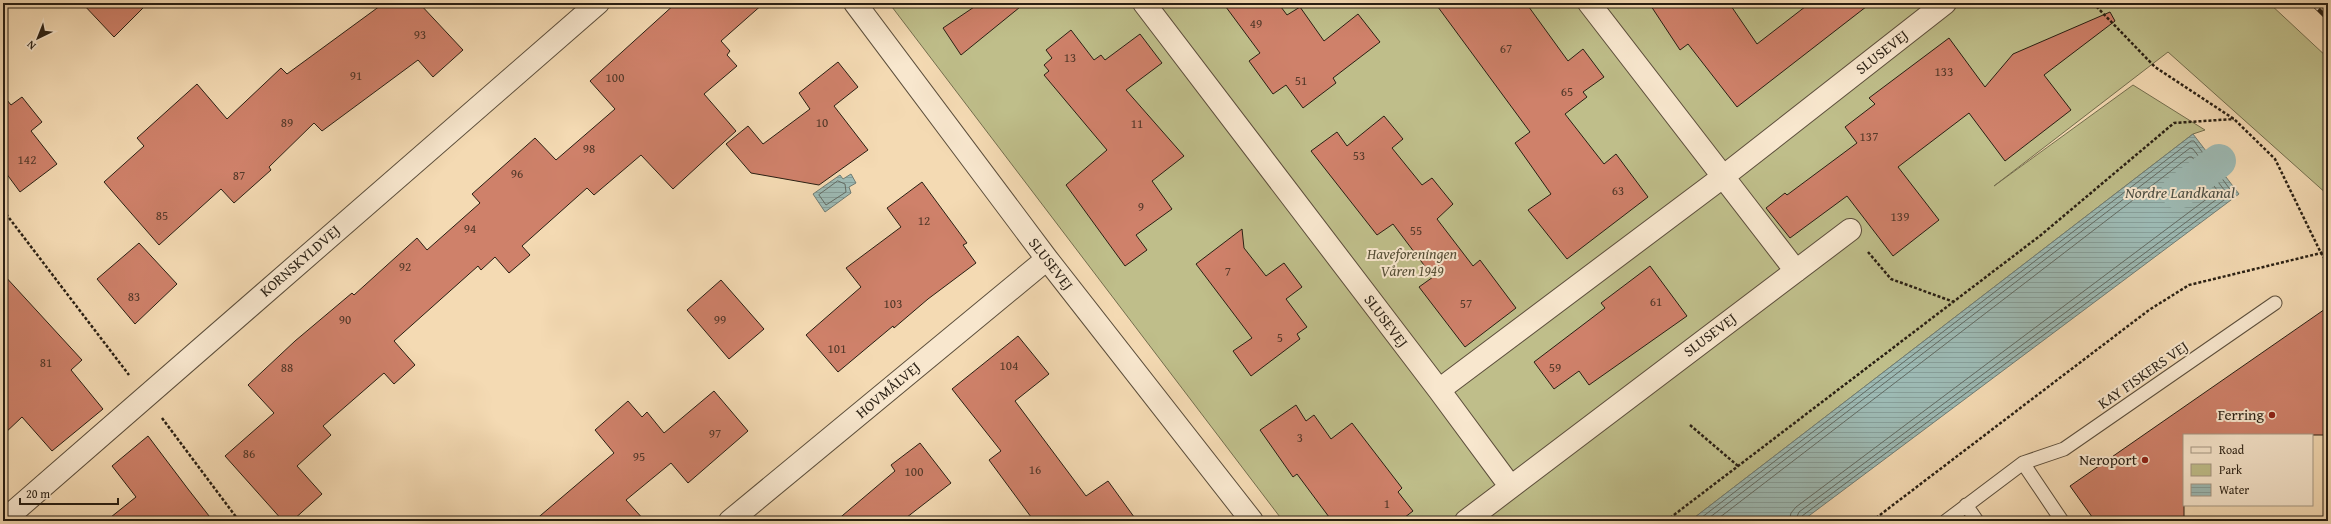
<svg xmlns="http://www.w3.org/2000/svg" width="2331" height="524" viewBox="0 0 2331 524" font-family="'Gentium Book Plus',serif">
	<defs>
		<pattern id="water-rules" width="6" height="5" patternUnits="userSpaceOnUse"><rect width="6" height="5" fill="#9dbab4"/><path d="M0 2.5h6" fill="none" stroke="#879f9a"/></pattern>
	</defs>
	<rect width="100%" height="100%" fill="#f4dab3"/>
	<filter id="stains"><feTurbulence type="fractalNoise" baseFrequency=".005" numOctaves="4"/><feColorMatrix values="0 0 0 0 .2 0 0 0 0 .09 0 0 0 0 .02 0 0 0 .5 -.17"/></filter>
	<radialGradient id="worn" r=".72"><stop offset=".6" stop-color="#630" stop-opacity="0"/><stop offset="1" stop-color="#630" stop-opacity=".3"/></radialGradient>
	<path fill="#bfbe8a" stroke="#746e4e" d="M 889,3 L 2269,3 L 2328,58 L 2328,195 L 2168,52 L 1994,186 L 2133,85 L 2205,130 L 2193,134 L 1690,521 L 1283,521 Z"/>
	<path fill="url(#water-rules)" stroke="#6f7c74" d="M 2193,134 L 2239,194 L 1802,521 L 1690,521 Z
		M 851,174 L 856,183 L 849,187 L 851,193 L 825,212 L 813,194 L 840,175 L 843,179 Z"/>
	<g fill="none" stroke-linecap="round" stroke-linejoin="round">
		<path stroke="#636c64" stroke-width="1" d="M 838,181 L 845,184 L 846,192 L 826,205 L 819,195 Z
			M 1697,521 L 2191,141 L 2194,141 L 2232,192 L 2232,194 L 1802,516 L 1800,521
			M 1705,521 L 2190,148 L 2193,149 L 2225,191 L 2225,193 L 1799,512 L 1795,521
			M 1715,521 L 2189,157 L 2192,157 L 2217,190 L 2216,192 L 1796,507 L 1791,513 L 1789,521"/>
		<path stroke="#9dbab4" stroke-width="34" d="M 2178,192 L 2219,161"/>
	</g>
	<path fill="#cf816a" stroke="#291f13" d="M 82,3 L 148,3 L 114,37 Z
		M 384,3 L 419,3 L 463,50 L 433,77 L 418,60 L 322,131 L 314,123 L 269,167 L 271,170 L 234,203 L 221,189 L 159,245 L 104,182 L 144,146 L 137,138 L 197,84 L 227,119 L 281,68 L 287,74 Z
		M 676,3 L 764,3 L 721,41 L 730,51 L 727,55 L 737,66 L 704,94 L 736,131 L 673,189 L 641,155 L 594,195 L 587,188 L 522,246 L 530,255 L 509,273 L 495,257 L 481,270 L 478,266 L 394,341 L 415,365 L 394,384 L 384,373 L 323,426 L 331,435 L 297,466 L 322,494 L 292,521 L 283,521 L 225,456 L 274,413 L 248,385 L 295,341 L 352,293 L 354,295 L 417,238 L 427,250 L 480,203 L 472,194 L 535,138 L 556,160 L 615,109 L 590,81 Z
		M 980,3 L 1025,3 L 961,55 L 943,28 Z
		M 1223,3 L 1278,3 L 1287,15 L 1300,7 L 1324,41 L 1358,14 L 1380,42 L 1333,78 L 1336,83 L 1303,108 L 1286,85 L 1273,94 L 1249,61 L 1260,53 Z
		M 1435,3 L 1526,3 L 1568,61 L 1583,49 L 1604,77 L 1583,92 L 1587,97 L 1565,114 L 1604,164 L 1616,154 L 1648,197 L 1567,259 L 1528,210 L 1551,194 L 1515,143 L 1530,132 Z
		M 1649,3 L 1729,3 L 1757,44 L 1810,3 L 1871,3 L 1737,107 L 1688,44 L 1680,50 Z
		M 2110,12 L 2115,21 L 2044,75 L 2071,110 L 2005,161 L 1969,113 L 1898,167 L 1939,220 L 1893,256 L 1847,196 L 1790,238 L 1766,208 L 1785,193 L 1787,195 L 1857,143 L 1845,127 L 1875,104 L 1869,98 L 1949,38 L 1985,87 L 2013,54 Z
		M 1071,30 L 1094,60 L 1101,55 L 1105,60 L 1140,34 L 1162,63 L 1126,90 L 1184,156 L 1152,181 L 1172,209 L 1136,235 L 1147,250 L 1125,266 L 1066,185 L 1107,150 L 1044,75 L 1049,71 L 1044,65 L 1052,58 L 1046,50 Z
		M 838,62 L 858,87 L 834,106 L 868,150 L 819,185 L 751,173 L 726,144 L 748,126 L 763,144 L 810,109 L 799,93 Z
		M 3,95 L 11,105 L 22,97 L 42,122 L 31,131 L 57,164 L 20,192 L 3,169 Z
		M 1384,116 L 1403,139 L 1392,148 L 1422,185 L 1432,178 L 1453,204 L 1437,219 L 1473,266 L 1480,260 L 1516,308 L 1465,347 L 1419,287 L 1433,277 L 1393,224 L 1377,235 L 1311,151 L 1337,132 L 1347,146 Z
		M 922,182 L 967,243 L 963,245 L 976,263 L 928,299 L 894,328 L 893,326 L 838,372 L 806,335 L 861,287 L 846,268 L 901,227 L 887,208 Z
		M 1242,229 L 1244,248 L 1266,276 L 1284,263 L 1302,287 L 1286,299 L 1307,327 L 1297,334 L 1300,339 L 1251,376 L 1233,351 L 1252,338 L 1196,264 Z
		M 139,243 L 177,284 L 135,324 L 97,279 Z
		M 1650,266 L 1687,316 L 1589,385 L 1579,371 L 1554,389 L 1534,362 L 1605,308 L 1601,303 Z
		M 3,274 L 82,360 L 71,370 L 103,409 L 52,451 L 22,417 L 3,435 Z
		M 721,280 L 764,329 L 729,359 L 687,310 Z
		M 2328,307 L 2328,435 L 2184,435 L 2184,521 L 2095,521 L 2070,486 Z
		M 1018,336 L 1049,374 L 1015,401 L 1086,496 L 1108,481 L 1137,521 L 1034,521 L 989,460 L 1001,451 L 952,389 Z
		M 714,391 L 748,431 L 688,483 L 671,463 L 626,500 L 645,521 L 534,521 L 614,453 L 595,430 L 628,401 L 642,417 L 647,412 L 664,433 Z
		M 1296,405 L 1306,421 L 1314,415 L 1331,439 L 1352,423 L 1402,488 L 1398,492 L 1413,511 L 1400,521 L 1332,521 L 1297,474 L 1293,477 L 1260,430 Z
		M 148,436 L 188,489 L 213,521 L 106,521 L 136,497 L 112,466 Z
		M 920,443 L 951,483 L 902,521 L 836,521 L 895,471 L 891,465 Z"/>
	<g fill="none" stroke-linecap="round" stroke-linejoin="round">
		<defs>
			<path id="lane" d="M 2023,463 L 2062,521
				M 1966,505 L 1977,521
				M 1946,521 L 2023,463 L 2064,449 L 2275,303"/>
			<path id="street" d="M 855,3 L 1047,259 L 1252,521
				M 1144,3 L 1439,390 L 1510,486
				M 1589,3 L 1796,271
				M 1439,390 L 1724,176 L 1945,3
				M 3,521 L 598,3
				M 730,521 L 1047,259
				M 1466,521 L 1850,230"/>
		</defs>
		<use href="#lane" stroke="#5c4e3b" stroke-width="15"/>
		<use href="#street" stroke="#5c4e3b" stroke-width="24"/>
		<path stroke="#291f13" stroke-width="2.5" stroke-dasharray="3 2" stroke-linecap="butt" d="M 2093,3 L 2155,67 L 2234,119 L 2275,159 L 2321,253 L 2328,264
			M 3,210 L 129,375
			M 1868,252 L 1891,279 L 1954,302
			M 162,418 L 239,521
			M 1690,425 L 1738,466
			M 1605,521 L 1610,520
			M 1666,521 L 2041,235 L 2174,123 L 2234,119
			M 1872,521 L 2149,310 L 2189,285 L 2321,253 L 2328,249"/>
		<use href="#lane" stroke="#f8e7ce" stroke-width="13"/>
		<use href="#street" stroke="#f8e7ce" stroke-width="22"/>
		<defs>
			<path id="rail" d="M 2312,3 L 2328,19"/>
		</defs>
		<use href="#rail" stroke="#291f13" stroke-width="4.5"/>
		<use href="#rail" stroke="#f8e7ce" stroke-width="3" stroke-dasharray="9" stroke-linecap="butt"/>
	</g>
	<g fill="#8f2418" stroke="#f8e7ce" stroke-width="1.5">
		<circle cx="2272" cy="415" r="4"/>
		<circle cx="2145" cy="460" r="4"/>
	</g>
	<g text-anchor="middle" stroke-width="4" stroke-linejoin="round" paint-order="stroke">
		<g font-size="13" fill="#523829">
			<text x="1256" y="28">49</text>
			<text x="420" y="39">93</text>
			<text x="1506" y="53">67</text>
			<text x="1070" y="62">13</text>
			<text x="1944" y="76">133</text>
			<text x="356" y="80">91</text>
			<text x="615" y="82">100</text>
			<text x="1301" y="85">51</text>
			<text x="1567" y="96">65</text>
			<text x="287" y="127">89</text>
			<text x="822" y="127">10</text>
			<text x="1137" y="128">11</text>
			<text x="1869" y="141">137</text>
			<text x="589" y="153">98</text>
			<text x="1359" y="160">53</text>
			<text x="27" y="164">142</text>
			<text x="517" y="178">96</text>
			<text x="239" y="180">87</text>
			<text x="1618" y="195">63</text>
			<text x="1141" y="211">9</text>
			<text x="162" y="220">85</text>
			<text x="1900" y="221">139</text>
			<text x="924" y="225">12</text>
			<text x="470" y="233">94</text>
			<text x="1416" y="235">55</text>
			<text x="405" y="271">92</text>
			<text x="1228" y="276">7</text>
			<text x="134" y="301">83</text>
			<text x="1656" y="306">61</text>
			<text x="893" y="308">103</text>
			<text x="1466" y="308">57</text>
			<text x="345" y="324">90</text>
			<text x="720" y="324">99</text>
			<text x="1280" y="342">5</text>
			<text x="837" y="353">101</text>
			<text x="46" y="367">81</text>
			<text x="1009" y="370">104</text>
			<text x="287" y="372">88</text>
			<text x="1555" y="372">59</text>
			<text x="715" y="438">97</text>
			<text x="1300" y="442">3</text>
			<text x="249" y="458">86</text>
			<text x="639" y="461">95</text>
			<text x="1035" y="474">16</text>
			<text x="914" y="476">100</text>
			<text x="1387" y="508">1</text>
		</g>
		<g font-size="15" fill="#291f13" stroke="#f8e7ce">
			<text transform="translate(1882 52) rotate(-38)" y="5">SLUSEVEJ</text>
			<text transform="translate(300 261) rotate(-41)" y="5">KORNSKYLDVEJ</text>
			<text transform="translate(1051 264) rotate(52)" y="5">SLUSEVEJ</text>
			<text transform="translate(1386 321) rotate(53)" y="5">SLUSEVEJ</text>
			<text transform="translate(1710 335) rotate(-37)" y="5">SLUSEVEJ</text>
			<text transform="translate(2143 375) rotate(-35)" y="5">KAY FISKERS VEJ</text>
			<text transform="translate(888 390) rotate(-40)" y="5">HOVMÅLVEJ</text>
		</g>
		<g font-size="15" font-style="italic" fill="#564f37" stroke="#f8e7ce">
			<text x="1412" y="259">Haveforeningen<tspan x="1412" dy="17">Våren 1949</tspan></text>
		</g>
		<g font-size="15" fill="#291f13" stroke="#f8e7ce" text-anchor="end">
			<text x="2264" y="420">Ferring</text>
			<text x="2137" y="465">Neroport</text>
		</g>
		<g font-size="16" font-style="italic" fill="#4c4e43" stroke="#f8e7ce">
			<text x="2180" y="198">Nordre Landkanal</text>
		</g>
	</g>
	<rect width="2331" height="524" fill="none" stroke="#f4dab3" stroke-width="16"/>
	<rect x="4" y="4" width="2323" height="516" fill="none" stroke="#291f13" stroke-width="2"/>
	<rect x="8" y="8" width="2315" height="508" fill="none" stroke="#291f13"/>
	<rect x="2183" y="434" width="130" height="72" fill="#f8e7ce" stroke="#a59783"/>
	<rect x="2191" y="447" width="20" height="6" fill="#f8e7ce" stroke="#a59783"/>
	<text x="2219" y="454" font-size="12" fill="#291f13">Road</text>
	<rect x="2191" y="464" width="20" height="12" fill="#bfbe8a" stroke="#a59783"/>
	<text x="2219" y="474" font-size="12" fill="#291f13">Park</text>
	<rect x="2191" y="484" width="20" height="12" fill="url(#water-rules)" stroke="#a59783"/>
	<text x="2219" y="494" font-size="12" fill="#291f13">Water</text>
	<g transform="translate(38 38) rotate(223)" stroke="#f8e7ce" stroke-width="3" paint-order="stroke">
	<path d="M0-3L7 15L0 10L-7 15Z" fill="#291f13"/>
	<text y="-6" font-size="11" font-weight="bold" text-anchor="middle" fill="#291f13">N</text>
	</g>
	<path d="M20 498v6h98v-6" fill="none" stroke="#291f13" stroke-width="2"/>
	<text x="26" y="498" font-size="12" fill="#291f13" stroke="#f8e7ce" stroke-width="3" paint-order="stroke">20 m</text>
	<rect width="100%" height="100%" filter="url(#stains)"/>
	<rect width="100%" height="100%" fill="url(#worn)"/>
</svg>
